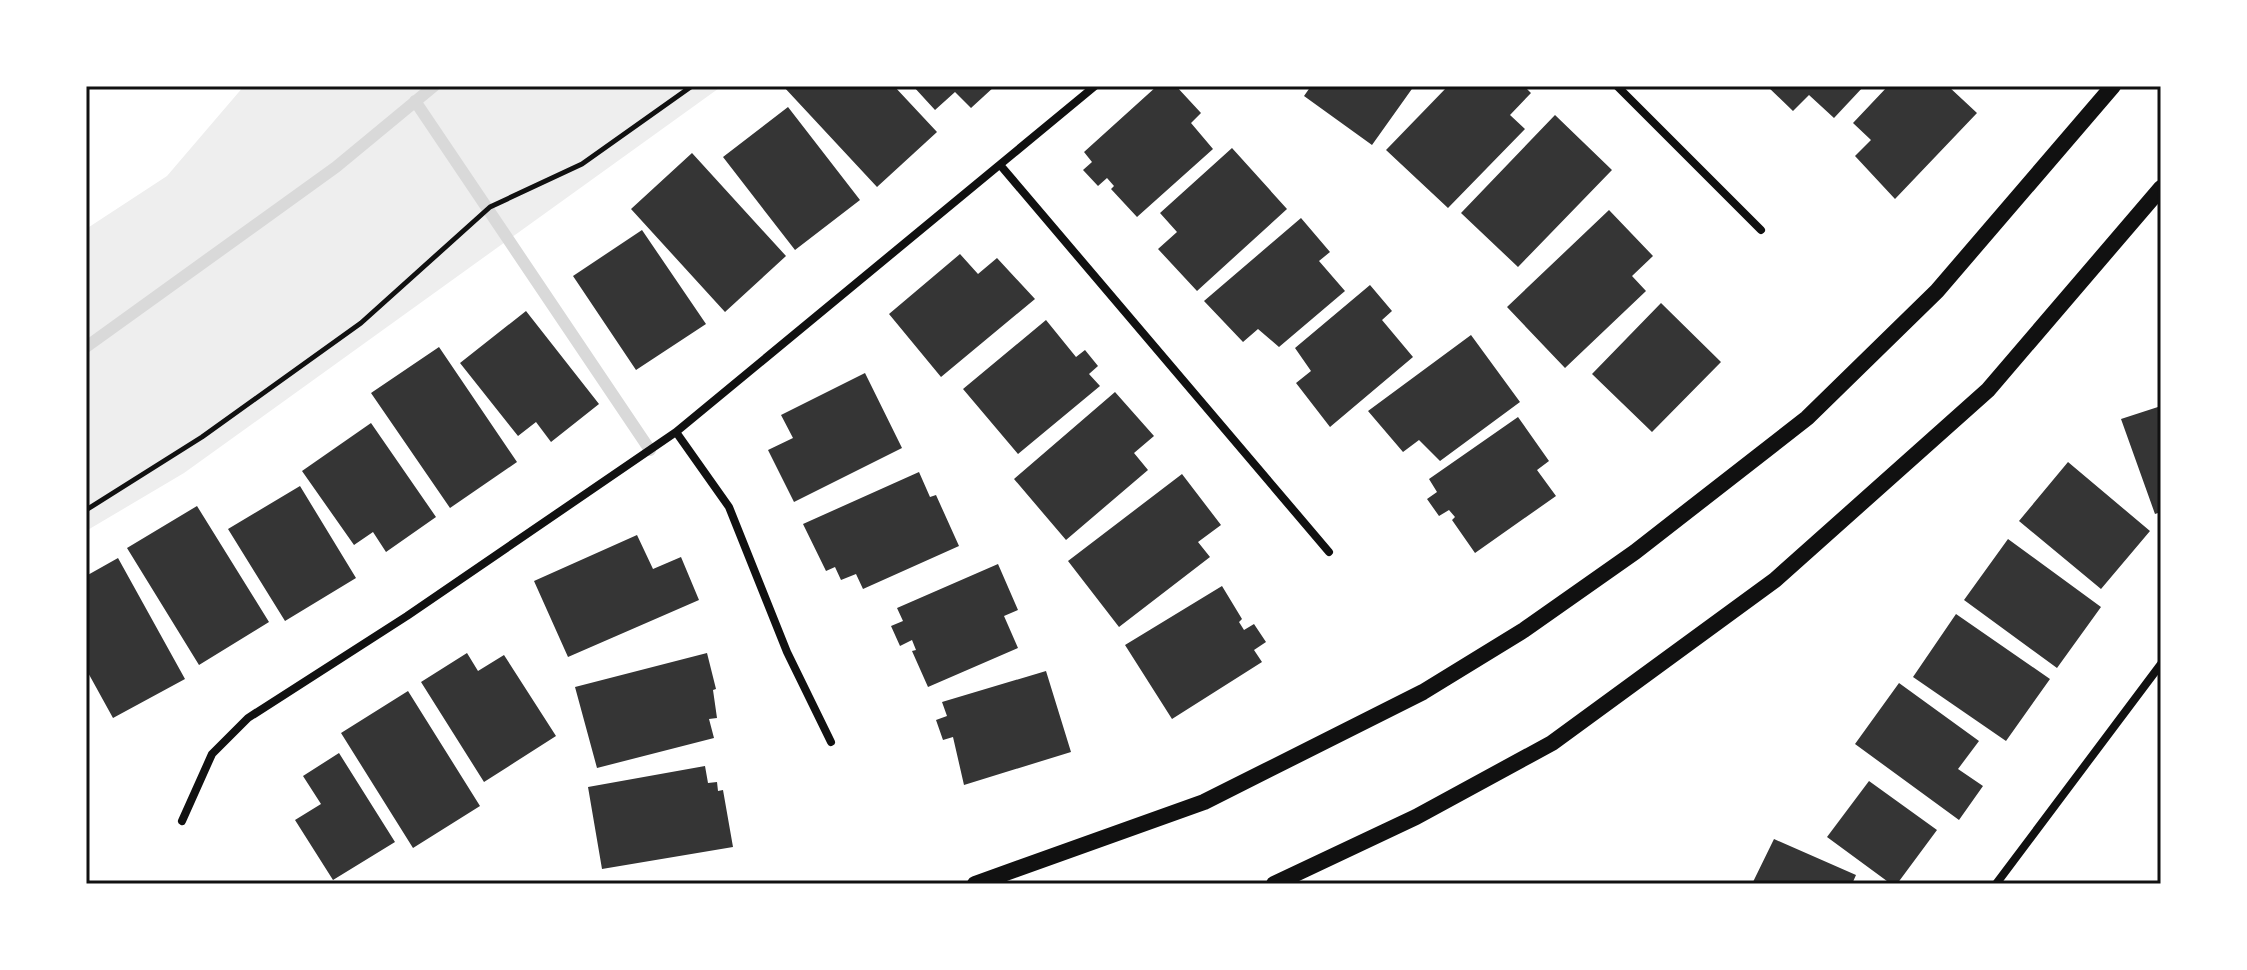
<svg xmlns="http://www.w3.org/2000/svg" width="2247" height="970" viewBox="0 0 2247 970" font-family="Lora,serif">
	<rect width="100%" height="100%" fill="#fff"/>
	<path fill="#eee" d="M 244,86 L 722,86 L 184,473 L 86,531 L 86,229 L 167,176 Z"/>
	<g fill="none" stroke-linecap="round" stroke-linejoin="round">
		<path stroke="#d9d9d9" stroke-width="12" d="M 415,101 L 650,450
			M 86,347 L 336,167 L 434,86"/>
	</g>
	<path fill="#353535" d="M 783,86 L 894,86 L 937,132 L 877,187 Z
		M 913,86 L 995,86 L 971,108 L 955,92 L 935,110 Z
		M 1157,86 L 1176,86 L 1201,113 L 1191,123 L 1213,149 L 1137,217 L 1111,189 L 1114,186 L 1107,178 L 1098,186 L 1083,170 L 1092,162 L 1084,152 Z
		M 1311,86 L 1414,86 L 1372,145 L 1304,96 Z
		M 1448,86 L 1524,86 L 1531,93 L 1510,115 L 1525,129 L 1448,208 L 1386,150 Z
		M 1767,86 L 1864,86 L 1834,118 L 1809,95 L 1793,111 Z
		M 1888,86 L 1948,86 L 1977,113 L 1895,199 L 1855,156 L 1871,140 L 1853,123 Z
		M 788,107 L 860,200 L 795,250 L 723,157 Z
		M 1555,115 L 1612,170 L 1518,267 L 1461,213 Z
		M 1232,148 L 1287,209 L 1197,291 L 1158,249 L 1177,232 L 1160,213 Z
		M 692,153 L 786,256 L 725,312 L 631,209 Z
		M 1609,210 L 1653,256 L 1632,276 L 1646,291 L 1565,368 L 1507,307 Z
		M 1301,218 L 1330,252 L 1319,261 L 1345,291 L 1279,347 L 1258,329 L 1243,342 L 1204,301 Z
		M 642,230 L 706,324 L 636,370 L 573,276 Z
		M 960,254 L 978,274 L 997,258 L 1035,299 L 941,377 L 889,314 Z
		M 1370,285 L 1392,311 L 1382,320 L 1413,357 L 1330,427 L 1296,383 L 1311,371 L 1295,348 Z
		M 1661,303 L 1721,362 L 1652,432 L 1592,374 Z
		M 526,311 L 599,404 L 551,442 L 536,422 L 518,436 L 460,363 Z
		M 1046,320 L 1076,357 L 1085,350 L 1098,366 L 1089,374 L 1100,386 L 1018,454 L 963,389 Z
		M 1471,335 L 1520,402 L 1440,461 L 1419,440 L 1403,452 L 1368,411 Z
		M 439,347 L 517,462 L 450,508 L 371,393 Z
		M 865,373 L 902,448 L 794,502 L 768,450 L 793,438 L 781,415 Z
		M 1115,392 L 1154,436 L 1134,453 L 1148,470 L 1066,540 L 1014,479 Z
		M 2161,406 L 2161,512 L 2155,514 L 2121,419 Z
		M 1518,417 L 1549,461 L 1537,470 L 1556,496 L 1475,553 L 1452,520 L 1455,517 L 1449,510 L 1439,516 L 1427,499 L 1437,492 L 1429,479 Z
		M 371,423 L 436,517 L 386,552 L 373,532 L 354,545 L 302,471 Z
		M 2068,462 L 2150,531 L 2101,589 L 2019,521 Z
		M 919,472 L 930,497 L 936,495 L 959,546 L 863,589 L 856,574 L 841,580 L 835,567 L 826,571 L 803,524 Z
		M 1182,474 L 1221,525 L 1198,542 L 1210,557 L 1119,627 L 1068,561 Z
		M 300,486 L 356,578 L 285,621 L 228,529 Z
		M 197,506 L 269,622 L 199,665 L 127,548 Z
		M 637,535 L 653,569 L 681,557 L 699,600 L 568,657 L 534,581 Z
		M 2008,539 L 2101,607 L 2057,668 L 1964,600 Z
		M 118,558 L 185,679 L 113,718 L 86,669 L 86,576 Z
		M 998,564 L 1018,610 L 1004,616 L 1018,648 L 928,687 L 912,651 L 916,650 L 912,640 L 900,646 L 891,626 L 903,621 L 897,608 Z
		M 1222,586 L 1242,619 L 1239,622 L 1244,630 L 1254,624 L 1266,642 L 1254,650 L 1262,662 L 1172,719 L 1125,645 Z
		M 1956,614 L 2050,679 L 2006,741 L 1913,677 Z
		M 467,653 L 478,671 L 504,655 L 556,736 L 484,782 L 421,682 Z
		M 707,653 L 716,689 L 713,690 L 717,718 L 709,719 L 714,738 L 597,768 L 575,687 Z
		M 1046,671 L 1071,752 L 964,785 L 953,737 L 943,740 L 936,720 L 947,716 L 942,702 Z
		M 1899,683 L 1979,741 L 1958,769 L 1983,786 L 1959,820 L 1855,744 Z
		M 408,691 L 480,806 L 413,848 L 341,733 Z
		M 339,753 L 395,842 L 333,880 L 295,820 L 321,804 L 303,776 Z
		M 705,766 L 708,783 L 717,782 L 718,791 L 723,790 L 733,847 L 602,869 L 588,787 Z
		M 1869,781 L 1937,830 L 1897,884 L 1891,884 L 1827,837 Z
		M 1774,839 L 1856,875 L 1852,884 L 1752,884 Z"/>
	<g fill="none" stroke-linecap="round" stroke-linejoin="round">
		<path stroke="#111" stroke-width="5" d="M 86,510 L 202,437 L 361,323 L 490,207 L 582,164 L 692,86"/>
		<path stroke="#111" stroke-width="8" d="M 1617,86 L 1761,230
			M 1001,166 L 1329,552
			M 676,432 L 729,507 L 787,652 L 831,742
			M 182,821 L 212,754 L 248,718 L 407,616 L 676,432 L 1095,86
			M 1996,884 L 2161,664"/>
		<path stroke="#111" stroke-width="16" d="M 975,884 L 1204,802 L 1423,692 L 1524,630 L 1635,552 L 1807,418 L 1937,291 L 2113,86
			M 1274,884 L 1416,817 L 1552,743 L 1775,580 L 1988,390 L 2161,188"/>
	</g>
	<rect width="2247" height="970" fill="none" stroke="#ffffff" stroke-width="176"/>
	<rect x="88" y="88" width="2071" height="794" fill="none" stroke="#111" stroke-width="3"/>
</svg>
